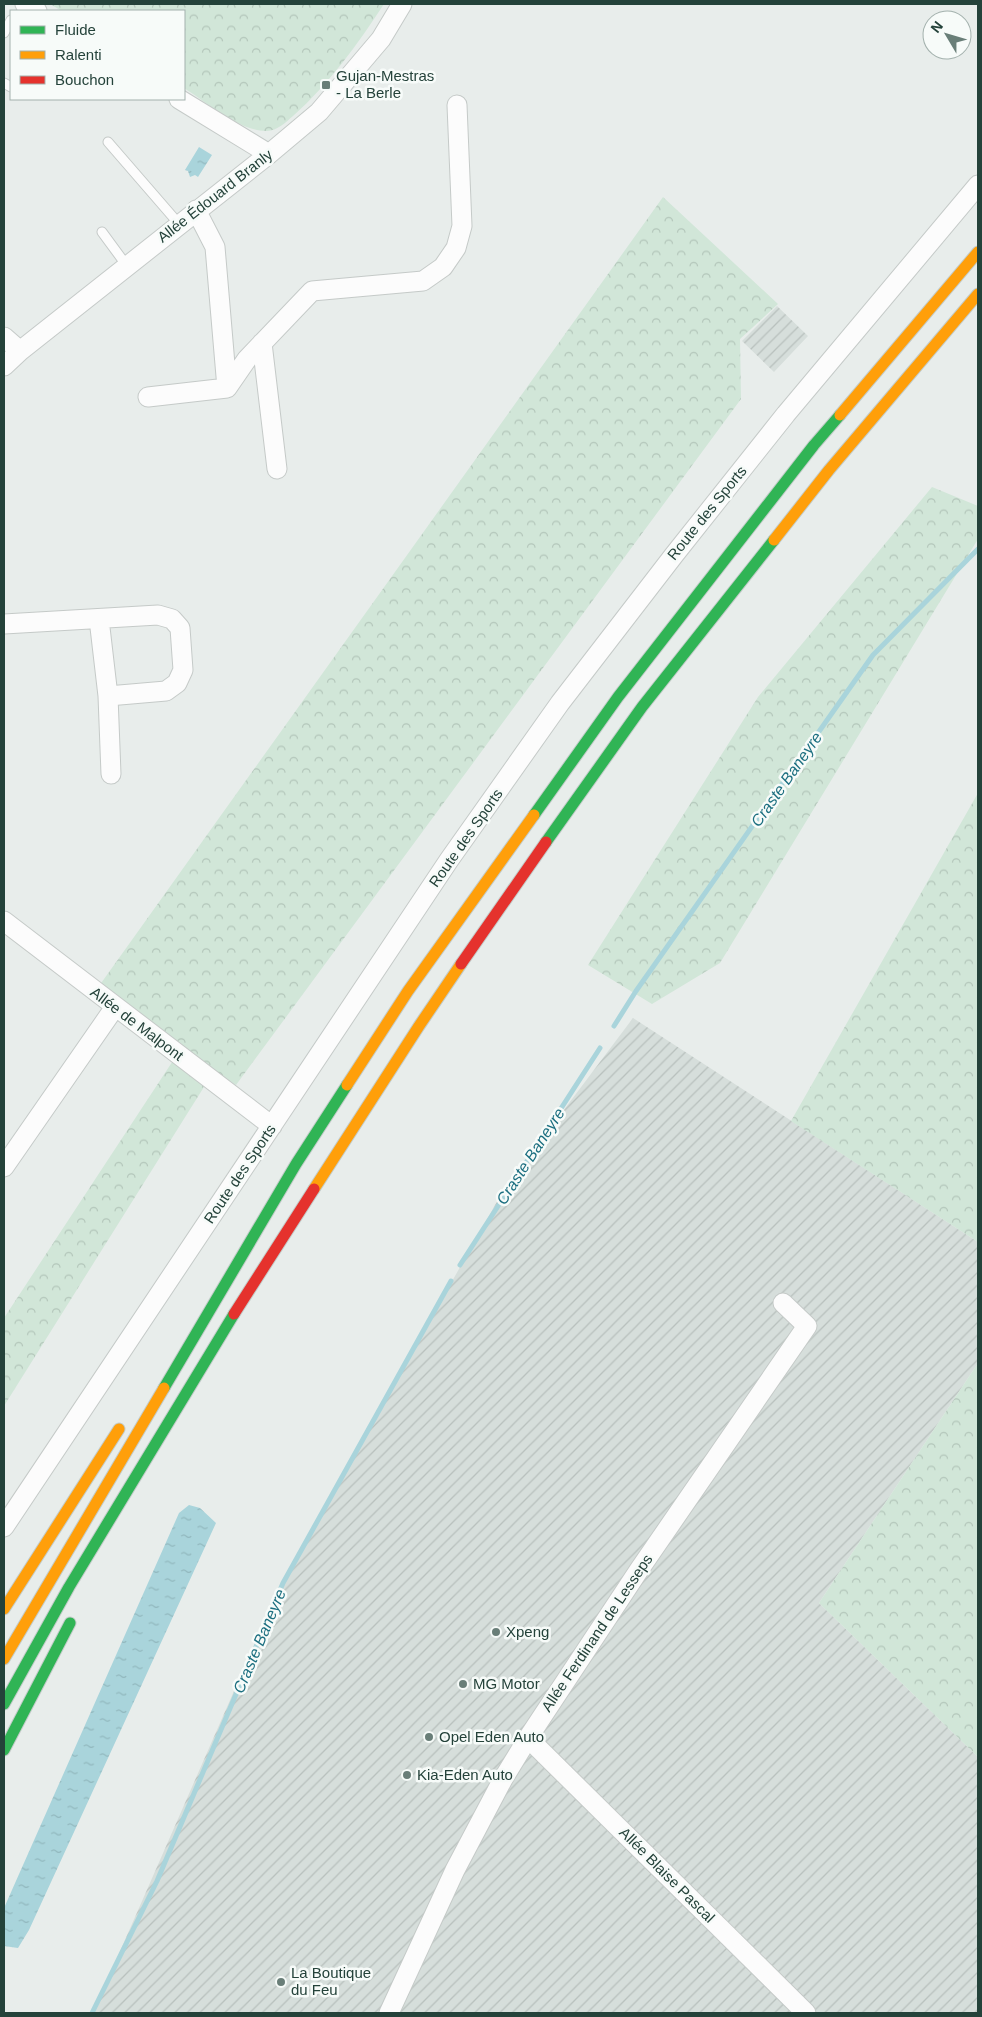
<svg xmlns="http://www.w3.org/2000/svg" width="982" height="2017" viewBox="0 0 982 2017" font-family="Helvetica,sans-serif">
	<defs>
		<pattern id="industrial-furrows" width="10" height="10" patternUnits="userSpaceOnUse" patternTransform="scale(1.25)"><rect width="10" height="10" fill="#d6dedb"/><path d="M-1 1l2-2M0 10L10 0M9 11l2-2" fill="none" stroke="#b8c0bd"/></pattern>
		<pattern id="forest-crowns" width="20" height="18" patternUnits="userSpaceOnUse" patternTransform="scale(1.25)"><rect width="20" height="18" fill="#d1e6d8"/><path d="M2 6a3 3 0 1 1 6 0M12 15a3 3 0 1 1 6 0" fill="none" stroke="#b3c6ba"/></pattern>
		<pattern id="water-ripples" width="26" height="14" patternUnits="userSpaceOnUse" patternTransform="scale(1.25)"><rect width="26" height="14" fill="#a9d4db"/><path d="M2 4q2-2 4 0t4 0M15 11q2-2 4 0t4 0" fill="none" stroke="#91b7bd"/></pattern>
	</defs>
	<rect width="100%" height="100%" fill="#e8edeb"/>
	<path fill="url(#industrial-furrows)" d="M 777,306 L 808,336 L 774,372 L 742,341 Z
		M 633,1018 L 978,1242 L 978,1363 L 819,1603 L 978,1757 L 978,2013 L 93,2013 L 280,1586 L 503,1191 Z"/>
	<path fill="url(#forest-crowns)" d="M 50,4 L 384,4 C 357,45 330,83 293,116 C 286,122 277,131 267,131 C 241,132 206,102 184,88 L 184,11 L 62,11 Z
		M 663,197 L 778,304 L 740,339 L 741,399 L 236,1085 L 214,1071 L 4,1406 L 4,1318 L 182,1047 L 99,986 Z
		M 932,487 L 978,506 L 978,539 L 720,963 L 652,1004 L 588,965 L 758,697 Z
		M 978,793 L 978,1242 L 791,1121 Z
		M 978,1363 L 978,1757 L 819,1603 Z"/>
	<path fill="url(#water-ripples)" d="M 199,147 L 212,155 L 198,177 L 195,175 L 190,177 L 188,171 L 185,170 Z
		M 189,1505 L 200,1508 L 216,1523 L 29,1930 L 18,1948 L 4,1946 L 4,1908 L 179,1513 Z"/>
	<g fill="none" stroke-linecap="round" stroke-linejoin="round">
		<path stroke="#a9d4db" stroke-width="5" d="M 614,1026 L 636,991 L 873,655 L 978,549
			M 460,1265 L 600,1048
			M 92,2013 L 157,1881 L 283,1583 L 451,1281"/>
		<defs>
			<path id="lane" d="M 4,33 L 11,20
				M 4,83 L 11,87
				M 108,142 L 179,224
				M 102,232 L 127,266"/>
			<path id="street" d="M 25,4 L 37,11
				M 179,99 L 269,154
				M 4,337 L 20,351
				M 262,343 L 277,469
				M 4,366 L 20,351 L 269,154 L 319,112 L 381,39 L 402,4
				M 227,388 L 247,359 L 312,291 L 423,281 L 443,267 L 456,248 L 462,226 L 457,105
				M 148,397 L 227,388 L 215,247 L 196,210
				M 4,624 L 158,615 L 172,619 L 180,628 L 183,670 L 177,683 L 166,691 L 108,696 L 99,619
				M 108,696 L 111,774
				M 4,921 L 272,1126
				M 4,1167 L 115,1007
				M 4,1527 L 449,860 L 560,703 L 674,555 L 786,414 L 978,185
				M 528,1738 L 806,2013
				M 389,2013 L 455,1870 L 503,1779 L 528,1738 L 639,1570 L 807,1326 L 783,1303"/>
			<path id="fast" d="M 534,815 L 618,697 L 814,445 L 840,415
				M 546,842 L 642,707 L 774,540
				M 164,1388 L 296,1164 L 347,1085
				M 4,1704 L 69,1587 L 234,1314
				M 4,1750 L 70,1623"/>
			<path id="slow" d="M 840,415 L 978,252
				M 774,540 L 829,470 L 978,294
				M 347,1085 L 408,991 L 534,815
				M 314,1189 L 419,1026 L 461,964
				M 4,1609 L 119,1429
				M 4,1659 L 164,1388"/>
			<path id="jam" d="M 461,964 L 546,842
				M 234,1314 L 314,1189"/>
		</defs>
		<use href="#lane" stroke="#c5cac8" stroke-width="11"/>
		<use href="#street" stroke="#c5cac8" stroke-width="21"/>
		<use href="#fast" stroke="#c3ccc9" stroke-width="13"/>
		<use href="#slow" stroke="#c3ccc9" stroke-width="13"/>
		<use href="#jam" stroke="#c3ccc9" stroke-width="13"/>
		<use href="#lane" stroke="#fcfcfc" stroke-width="9"/>
		<use href="#street" stroke="#fcfcfc" stroke-width="19"/>
		<use href="#fast" stroke="#30b455" stroke-width="11"/>
		<use href="#slow" stroke="#ff9f0a" stroke-width="11"/>
		<use href="#jam" stroke="#e5322d" stroke-width="11"/>
	</g>
	<g fill="#697e78" stroke="#f7fbf9" stroke-width="2">
		<rect x="321" y="80" width="10" height="10" rx="2.5"/>
		<circle cx="496" cy="1632" r="5"/>
		<circle cx="463" cy="1684" r="5"/>
		<circle cx="429" cy="1737" r="5"/>
		<circle cx="407" cy="1775" r="5"/>
		<circle cx="281" cy="1982" r="5"/>
	</g>
	<g text-anchor="middle" stroke-width="5" stroke-linejoin="round" paint-order="stroke">
		<g font-size="15" fill="#24423a" stroke="#f7fbf9" text-anchor="start">
			<text x="336" y="81">Gujan-Mestras<tspan x="336" dy="17">- La Berle</tspan></text>
			<text x="506" y="1637">Xpeng</text>
			<text x="473" y="1689">MG Motor</text>
			<text x="439" y="1742">Opel Eden Auto</text>
			<text x="417" y="1780">Kia-Eden Auto</text>
			<text x="291" y="1978">La Boutique<tspan x="291" dy="17">du Feu</tspan></text>
		</g>
		<g font-size="15" fill="#24423a" stroke="#f7fbf9">
			<text transform="translate(215 196) rotate(-38)" y="5">Allée Édouard Branly</text>
			<text transform="translate(707 513) rotate(-51)" y="5">Route des Sports</text>
			<text transform="translate(466 838) rotate(-55)" y="5">Route des Sports</text>
			<text transform="translate(137 1024) rotate(37)" y="5">Allée de Malpont</text>
			<text transform="translate(240 1174) rotate(-56)" y="5">Route des Sports</text>
			<text transform="translate(597 1633) rotate(-56)" y="5">Allée Ferdinand de Lesseps</text>
			<text transform="translate(667 1875) rotate(45)" y="5">Allée Blaise Pascal</text>
		</g>
		<g font-size="16" font-style="italic" fill="#1c6f80" stroke="#f7fbf9">
			<text transform="translate(786 779) rotate(-55)" y="6">Craste Baneyre</text>
			<text transform="translate(530 1156) rotate(-57)" y="6">Craste Baneyre</text>
			<text transform="translate(259 1641) rotate(-67)" y="6">Craste Baneyre</text>
		</g>
	</g>
	<rect width="982" height="2017" fill="none" stroke="#24423a" stroke-width="10"/>
	<rect x="10" y="10" width="175" height="90" fill="#f7fbf9" stroke="#a3b1ad"/>
	<rect x="20" y="26" width="25" height="8" fill="#30b455" stroke="#a3b1ad"/>
	<text x="55" y="35" font-size="15" fill="#24423a">Fluide</text>
	<rect x="20" y="51" width="25" height="8" fill="#ff9f0a" stroke="#a3b1ad"/>
	<text x="55" y="60" font-size="15" fill="#24423a">Ralenti</text>
	<rect x="20" y="76" width="25" height="8" fill="#e5322d" stroke="#a3b1ad"/>
	<text x="55" y="85" font-size="15" fill="#24423a">Bouchon</text>
	<g transform="translate(947 35) rotate(308)"><circle r="24" fill="#f7fbf9" stroke="#a3b1ad"/>
	<path d="M0-4L9 19L0 12L-9 19Z" fill="#697e78"/>
	<text y="-8" font-size="14" font-weight="bold" text-anchor="middle" fill="#24423a">N</text>
	</g>
</svg>
